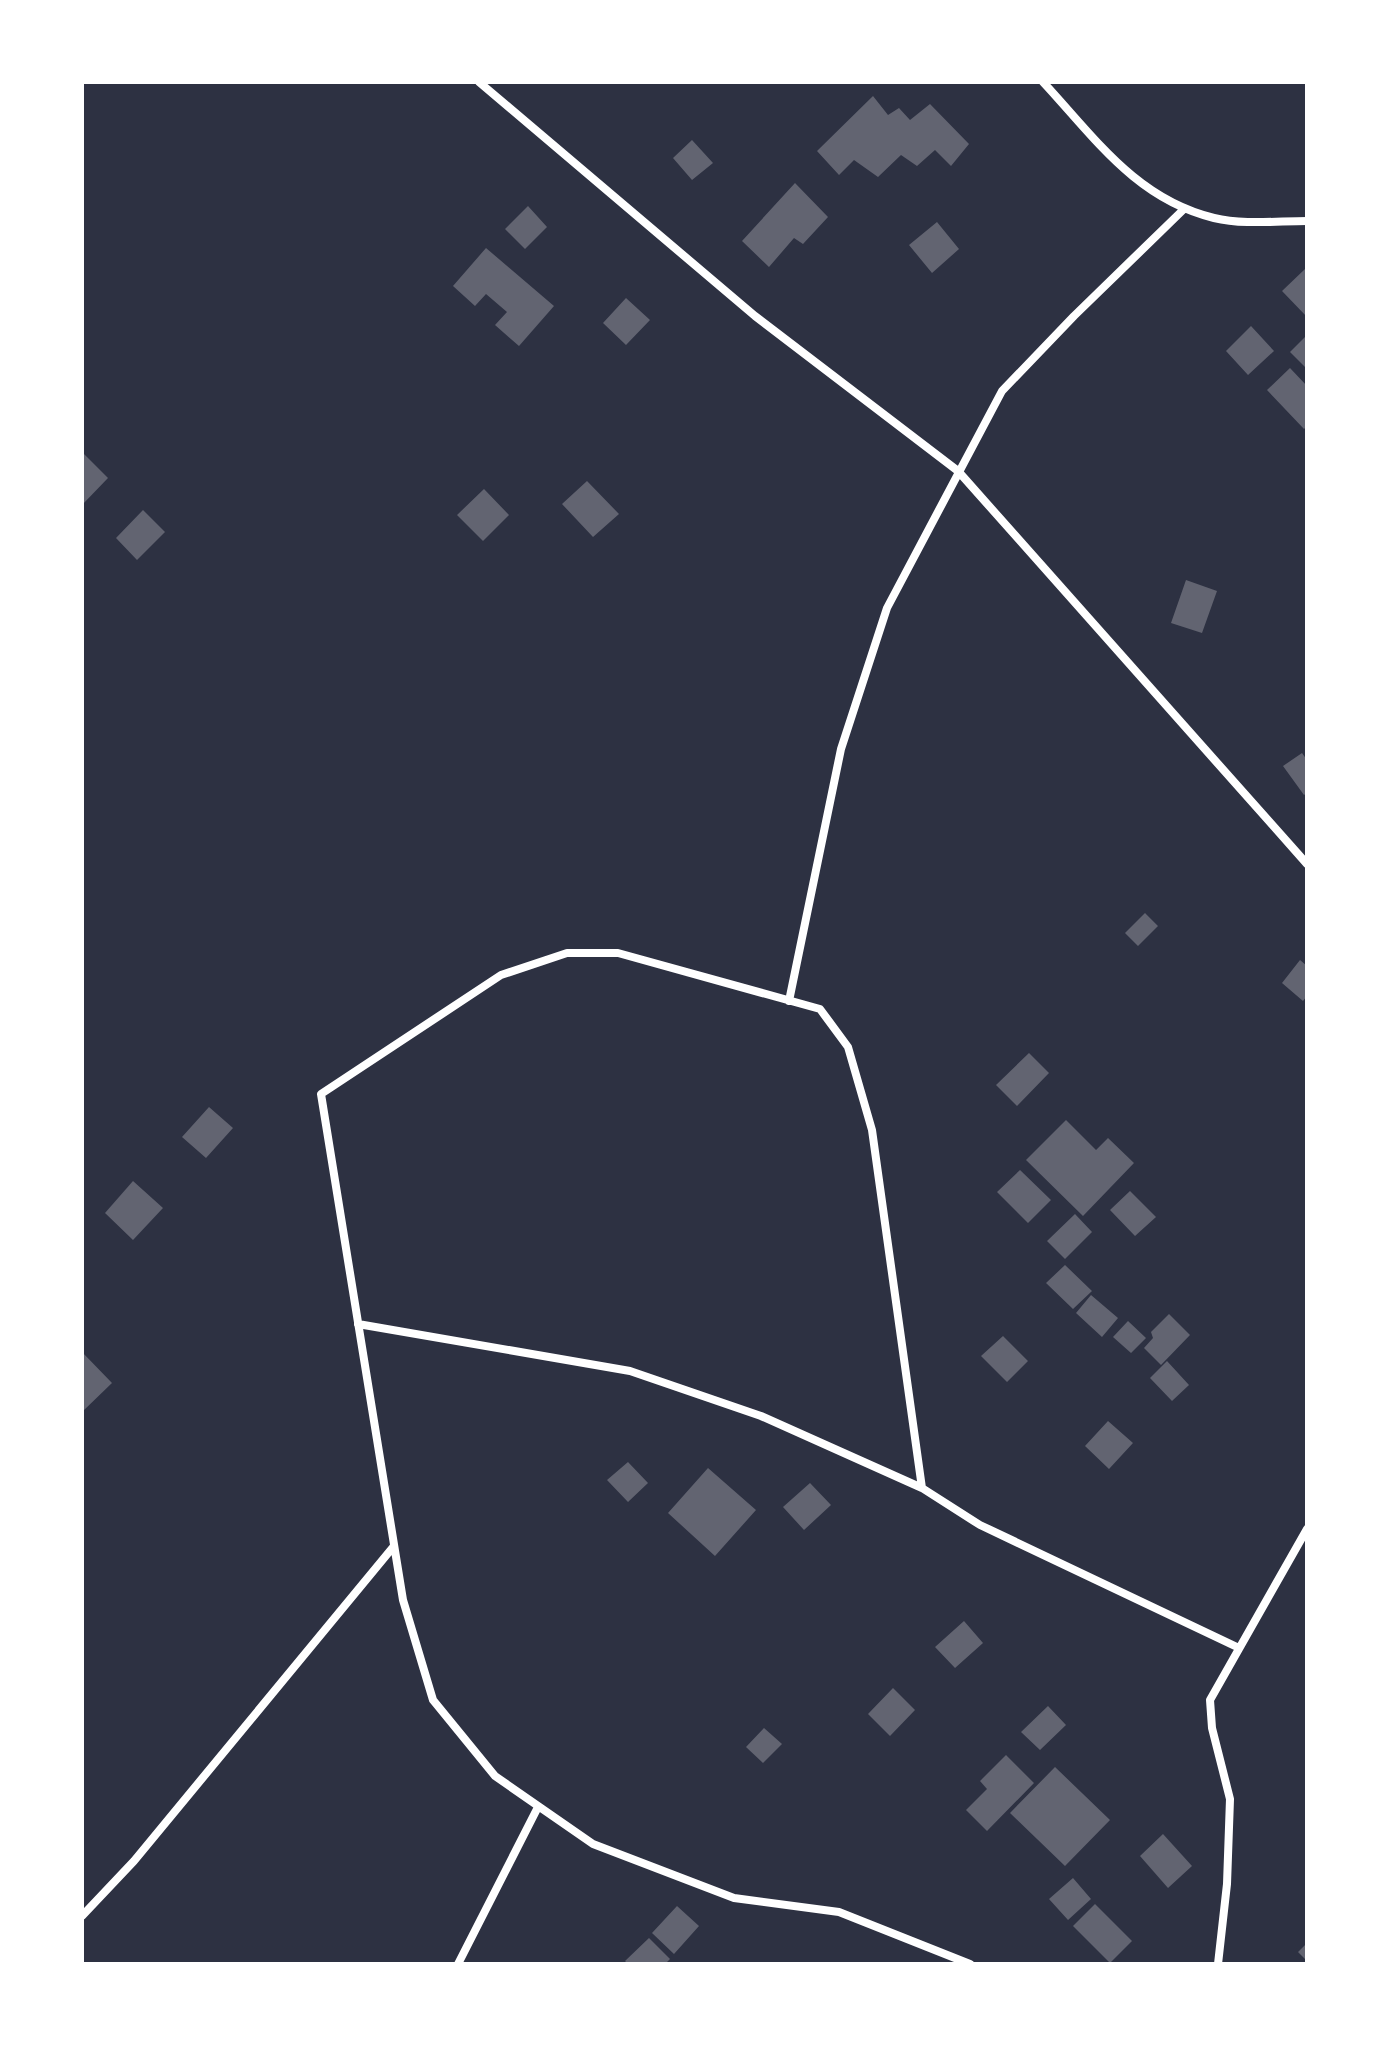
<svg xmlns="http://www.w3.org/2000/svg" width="1389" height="2046" viewBox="0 0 1389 2046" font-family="Quicksand,sans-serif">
	<rect width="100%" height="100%" fill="#2d3142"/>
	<path fill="#626471" d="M 873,96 L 888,115 L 899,108 L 910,120 L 930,104 L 969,144 L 951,166 L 935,150 L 917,166 L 901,155 L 878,177 L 854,160 L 839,175 L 817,151 Z
		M 692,140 L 713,163 L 692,180 L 673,158 Z
		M 795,183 L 828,217 L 803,244 L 794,238 L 769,267 L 742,241 Z
		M 528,206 L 547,227 L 525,249 L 505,229 Z
		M 937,222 L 959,249 L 932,273 L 909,245 Z
		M 486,248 L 554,306 L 519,346 L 495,325 L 507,312 L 486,294 L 475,306 L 453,286 Z
		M 1305,269 L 1307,271 L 1307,317 L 1282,291 Z
		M 626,298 L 650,320 L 626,345 L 603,323 Z
		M 1251,326 L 1274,351 L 1248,375 L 1226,351 Z
		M 1307,335 L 1307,369 L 1290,352 Z
		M 1290,368 L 1307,386 L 1307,426 L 1304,429 L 1267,390 Z
		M 82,452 L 108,478 L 82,505 Z
		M 587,481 L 619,514 L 593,537 L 562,504 Z
		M 484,489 L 509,515 L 483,541 L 457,515 Z
		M 143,510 L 165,532 L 137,560 L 116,538 Z
		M 1186,580 L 1217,591 L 1202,633 L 1171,623 Z
		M 1302,753 L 1307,760 L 1307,793 L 1304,795 L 1283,766 Z
		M 1145,913 L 1158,926 L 1138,946 L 1125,933 Z
		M 1300,960 L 1307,966 L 1307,996 L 1303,1001 L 1282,983 Z
		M 1029,1053 L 1049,1073 L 1017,1106 L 996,1085 Z
		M 209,1107 L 233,1128 L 206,1158 L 182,1137 Z
		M 1066,1120 L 1096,1150 L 1108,1138 L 1134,1163 L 1083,1216 L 1026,1160 Z
		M 1020,1170 L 1051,1200 L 1028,1223 L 997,1192 Z
		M 133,1181 L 163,1208 L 133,1240 L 105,1213 Z
		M 1130,1191 L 1156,1217 L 1135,1236 L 1110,1210 Z
		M 1075,1214 L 1092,1232 L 1065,1259 L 1047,1241 Z
		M 1065,1265 L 1092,1291 L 1073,1309 L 1046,1283 Z
		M 1091,1295 L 1118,1318 L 1102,1337 L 1076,1313 Z
		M 1169,1314 L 1190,1335 L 1161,1365 L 1144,1348 L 1153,1338 L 1151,1332 Z
		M 1128,1321 L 1146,1338 L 1131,1353 L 1113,1337 Z
		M 1003,1336 L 1028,1361 L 1007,1382 L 981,1356 Z
		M 82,1352 L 112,1383 L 82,1412 Z
		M 1167,1361 L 1189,1385 L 1172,1401 L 1150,1378 Z
		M 1108,1421 L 1133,1443 L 1109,1469 L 1085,1446 Z
		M 628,1462 L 648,1483 L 628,1502 L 607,1480 Z
		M 708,1468 L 756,1510 L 715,1556 L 668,1513 Z
		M 810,1483 L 831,1505 L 804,1530 L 783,1507 Z
		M 964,1621 L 983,1643 L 955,1668 L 935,1647 Z
		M 893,1688 L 915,1710 L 890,1736 L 868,1714 Z
		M 1048,1706 L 1066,1725 L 1040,1750 L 1021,1732 Z
		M 764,1728 L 782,1744 L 763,1763 L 746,1747 Z
		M 1006,1755 L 1034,1783 L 987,1831 L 966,1810 L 987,1789 L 980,1781 Z
		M 1055,1767 L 1110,1820 L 1065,1866 L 1010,1813 Z
		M 1163,1834 L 1192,1866 L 1168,1888 L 1140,1856 Z
		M 1073,1878 L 1091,1899 L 1068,1920 L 1049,1899 Z
		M 1095,1904 L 1132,1941 L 1110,1963 L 1073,1926 Z
		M 677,1906 L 699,1926 L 674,1954 L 652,1933 Z
		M 649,1938 L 670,1959 L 665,1964 L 628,1964 L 625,1961 Z
		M 1307,1943 L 1307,1961 L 1298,1952 Z"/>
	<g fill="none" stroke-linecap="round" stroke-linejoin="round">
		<path stroke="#fff" stroke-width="8" d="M 479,82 L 755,316 L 958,471 L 1307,864
			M 1043,82 C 1095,138 1136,199 1214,218 C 1243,225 1277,221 1307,221
			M 789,1001 L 841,749 L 887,608 L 1002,391 L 1074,316 L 1184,209
			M 358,1324 L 630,1371 L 761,1416 L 922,1488 L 980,1525 L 1237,1647
			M 922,1488 L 872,1130 L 848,1047 L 820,1009 L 618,953 L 567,953 L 501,975 L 321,1094 L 403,1600 L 433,1700 L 495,1776 L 593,1844 L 734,1898 L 839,1912 L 970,1964
			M 82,1916 L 134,1861 L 394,1546
			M 458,1964 L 538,1807
			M 1218,1964 L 1227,1884 L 1230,1799 L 1212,1728 L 1210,1700 L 1307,1529"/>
	</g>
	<rect width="1389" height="2046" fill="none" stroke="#ffffff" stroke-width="168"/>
</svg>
